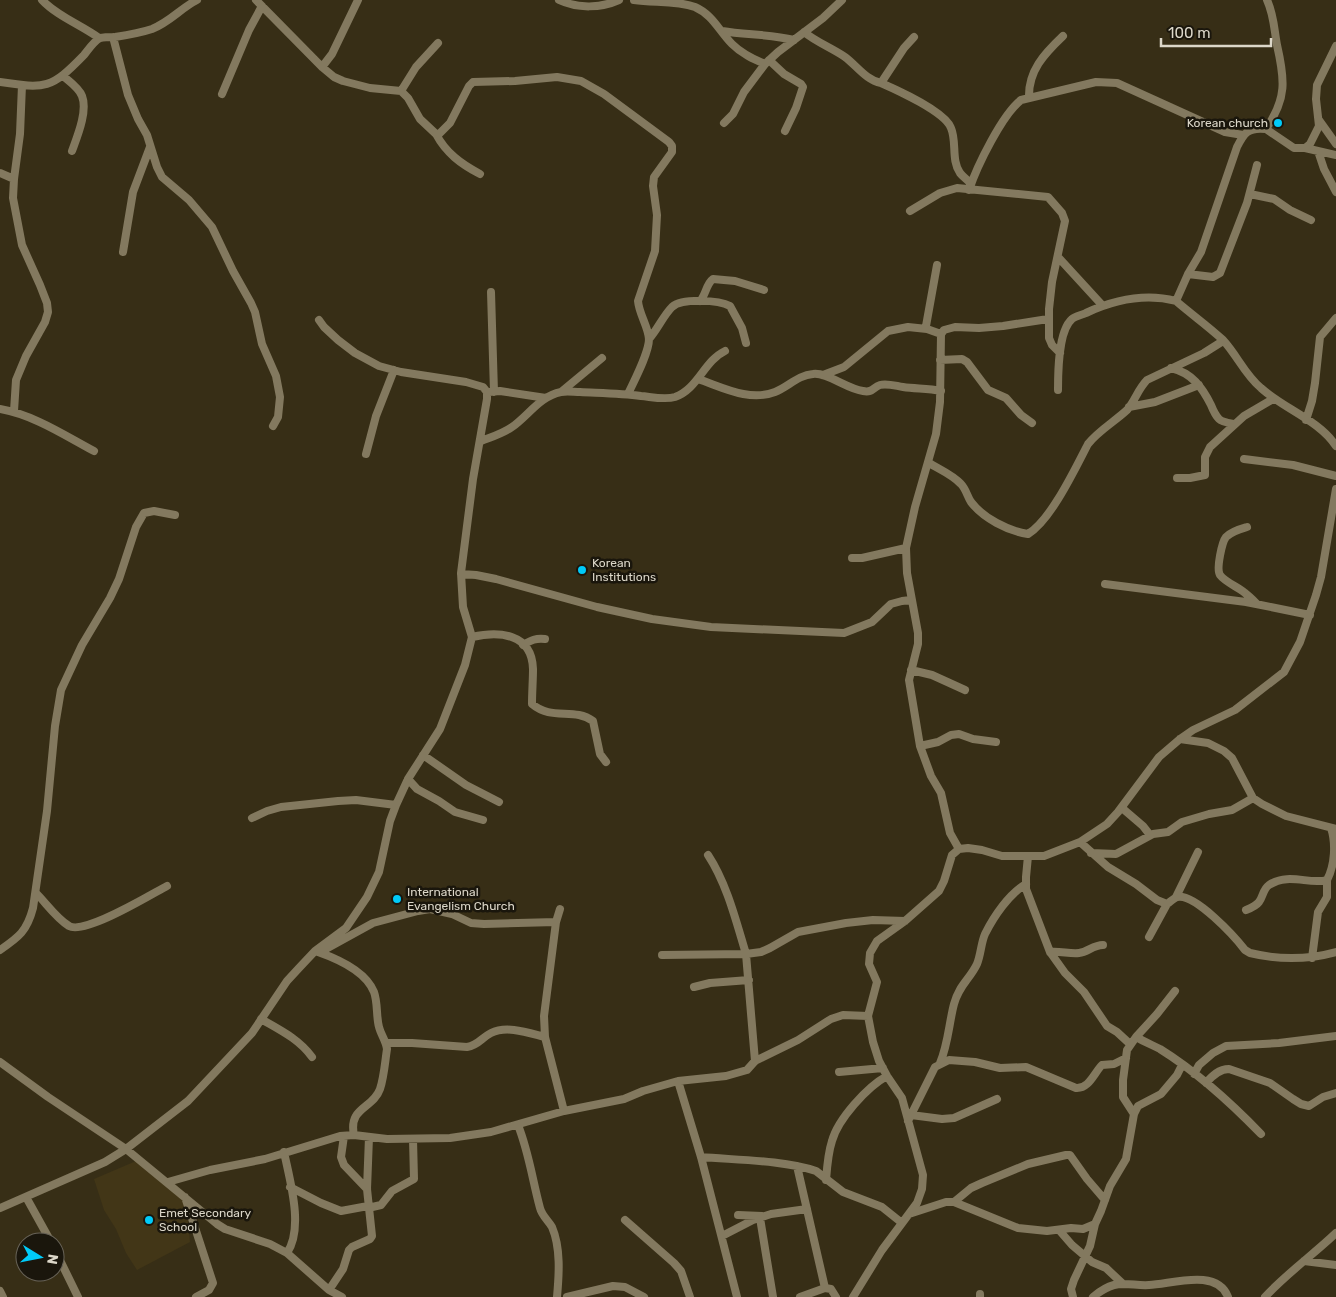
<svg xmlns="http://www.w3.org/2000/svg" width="1336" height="1297" viewBox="0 0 1336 1297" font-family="Rubik,sans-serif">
	<rect width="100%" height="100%" fill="#372e16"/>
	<path fill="#423617" d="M 136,1161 L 186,1201 L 190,1242 L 137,1270 L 126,1253 L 116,1229 L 104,1210 L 94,1179 Z"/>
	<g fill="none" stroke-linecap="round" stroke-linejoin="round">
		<path stroke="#83795f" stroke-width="8" d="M 42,0 C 57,16 81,25 99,38
			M 256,0 L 322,67 L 334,77 L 343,81 L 370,88 L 401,91 L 408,98 L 420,119 L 436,134 L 439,134 L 450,123 L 469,86 L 473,82 L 515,81 L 557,77 L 581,81 L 604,94 L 669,142 L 672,146 L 672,152 L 654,177 L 653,186 L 657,215 L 655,251 L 638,301 C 639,314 648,326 649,339 C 649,353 634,381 628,394
			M 559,0 C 578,9 601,8 619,0
			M 634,0 C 654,3 676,0 695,7 C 713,15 719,31 732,44 C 742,54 753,59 765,64
			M 722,31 C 746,35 770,34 794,40
			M 804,32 C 816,42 832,48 845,57 C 857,66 866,80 881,83 L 904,48 L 914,37
			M 113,37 L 128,95 L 138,119 L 147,135 L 157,167 L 162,177 L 189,200 L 212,227 L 233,271 L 251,303 L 255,312 L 262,344 L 276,376 L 280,397 L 278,417 L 273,426
			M 1336,46 L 1317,85 L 1316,99 L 1319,126 L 1310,144 L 1305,148 L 1294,148 L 1266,129 C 1248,127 1244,133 1237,147 L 1201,252 L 1188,274 L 1176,301 C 1191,314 1208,326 1223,340 C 1237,355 1245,375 1261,388 C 1284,409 1319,420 1336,446
			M 769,60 L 784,74 L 801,84 L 803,87 L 796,108 L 785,131
			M 322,67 L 332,54 L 358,0
			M 63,76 C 70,82 79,88 82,96 C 88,111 77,137 72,151
			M 0,82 C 46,89 51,89 84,55 C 88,50 94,41 100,38 C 104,37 111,37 115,37 C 128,35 140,33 152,29 C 170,22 181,8 197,0
			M 881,83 C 897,90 945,112 951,128 C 957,142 951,160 960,173 C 963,177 968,180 971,184
			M 401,91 L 416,67 L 438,43
			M 222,94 L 249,30 L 262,6
			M 1029,98 C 1028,71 1044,54 1063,36
			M 1319,120 L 1336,144
			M 724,123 L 733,114 L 744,92 L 765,64 L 778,52 L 823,18 L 842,0
			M 1266,129 C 1287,98 1285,80 1277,45 C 1274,29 1274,15 1267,0
			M 436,134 C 446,153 461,164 480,174
			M 1305,148 L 1336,155
			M 1318,151 L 1324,169 L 1336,192
			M 0,173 L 14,179
			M 969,190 C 977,166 1002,115 1021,100 L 1096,82 L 1117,83 L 1225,132 L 1243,135
			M 1250,194 L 1274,199 L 1290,210 L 1311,220
			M 910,211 L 940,193 L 957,188 L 1048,197 L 1062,213 L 1065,221 L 1052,282 L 1049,309 L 1049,338 L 1052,345 L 1060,353
			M 123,252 L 133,192 L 150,147
			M 1058,257 L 1102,305
			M 937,265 L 926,326 L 927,329 L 941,334
			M 1188,274 L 1213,277 L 1220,273 L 1247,203 L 1257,165
			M 491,292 L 494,392
			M 700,301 C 706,295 706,284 713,279 L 735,281 L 764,290
			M 649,339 C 658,329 663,316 672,307 C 682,298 719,300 730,306 L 742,328 L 746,343
			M 940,360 L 962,359 L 967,362 L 988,390 L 1006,398 L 1021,415 L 1032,423
			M 1171,368 C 1192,373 1202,387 1211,405 C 1213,410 1215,415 1219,419 C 1222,422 1229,423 1234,424
			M 823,375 L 844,367 L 888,331 L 908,327 L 927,329
			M 698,379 C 722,387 749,402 775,392 C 788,387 798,375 813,374 C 827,372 847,389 863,391 C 873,393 873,387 880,385 C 887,383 896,386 903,387 C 916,389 928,388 941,391
			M 1058,390 C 1058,374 1058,331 1072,319 C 1075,316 1082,315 1086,313 C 1114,300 1145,293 1176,301
			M 489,392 L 500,391 L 546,398
			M 561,392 L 602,358
			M 1129,407 L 1155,402 L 1199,385
			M 0,409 C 34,415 64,435 94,451
			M 14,411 L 16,380 L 26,356 L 45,322 L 48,312 L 47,303 L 40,285 L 22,245 L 13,198 L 14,179 L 20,134 L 22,85
			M 1306,420 L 1312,401 L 1315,383 L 1320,337 L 1336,318
			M 481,441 C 491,437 502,434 512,427 C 528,416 540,396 561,392 C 567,391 574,392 580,392 C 600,393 621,393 641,396 C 652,397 665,400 675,397 C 698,389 704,361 725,351
			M 366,454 L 376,416 L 394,370
			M 1244,459 L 1293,465 L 1336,476
			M 929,463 C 939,469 953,475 961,484 C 966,489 967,496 971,502 C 983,518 1008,531 1028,534 C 1051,520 1075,469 1088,444 C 1098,431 1114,422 1127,410 C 1135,401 1138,389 1147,380 L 1204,353 L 1223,341
			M 1177,478 L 1190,478 L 1205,475 L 1205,457 L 1210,447 L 1244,416 L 1273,399
			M 1247,527 C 1240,529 1232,531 1226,537 C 1222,542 1216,569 1220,575 C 1225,582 1238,587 1245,593 C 1249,596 1253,600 1257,604
			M 852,558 L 862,558 L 906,548
			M 461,574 L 476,575 L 496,579 L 597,607 L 652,619 L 711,627 L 844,633 L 872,622 L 891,604 L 902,601 L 911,600
			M 1105,584 L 1246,602 L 1310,615
			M 472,637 C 499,631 532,633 533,669 C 533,680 532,692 532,704 C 552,721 574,707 593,721 L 600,754 L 606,762
			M 523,645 C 531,640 536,638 545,639
			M 911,670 L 932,675 L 965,690
			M 1180,739 L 1208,743 L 1224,751 L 1232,758 L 1253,798 L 1262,804 L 1286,816 L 1336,829
			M 920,746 L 938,742 L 951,735 L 959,734 L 973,739 L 996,742
			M 423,755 L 466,785 L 499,802
			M 408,779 L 417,789 L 439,801 L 455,812 L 483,820
			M 1122,808 L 1143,826 L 1150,835
			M 252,818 L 267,811 L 281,807 L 338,801 L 356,800 L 396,805
			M 1080,842 L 1108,867 L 1136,884 L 1157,900 L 1167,904 C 1170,902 1174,898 1177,897 C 1195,893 1235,937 1245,950 L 1250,953 C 1279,960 1307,960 1336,952
			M 959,849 L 950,833 L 941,793 L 931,776 L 920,746 L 909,680 L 918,644 L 918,633 L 907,573 L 906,548 L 915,507 L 936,434 L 940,402 L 941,334 L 944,330 L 955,327 L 979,328 L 1003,326 L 1048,319
			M 1091,853 L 1116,854 L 1153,834 L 1168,832 L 1182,822 L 1209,814 L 1232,810 L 1253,798
			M 1028,856 L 1026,877 L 1026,889 L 1050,952 L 1065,973 L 1084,992 L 1107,1026 L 1117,1032 L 1130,1044
			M 36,893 C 46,903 56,918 69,926 C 85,935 150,895 167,886
			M 1176,897 L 1198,852
			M 560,909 L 556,922 L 544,1016 L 545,1037 L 564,1111
			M 1246,910 C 1251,908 1256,906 1259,902 C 1263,897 1263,889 1269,885 C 1289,872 1309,885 1327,880 C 1335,865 1336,843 1331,828
			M 1149,937 L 1167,904
			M 0,950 C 19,937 27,931 33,908 L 47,811 L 55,726 L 61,690 L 82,645 L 110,598 L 119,579 L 136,527 L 144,513 L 154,511 L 175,515
			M 324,950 L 373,923 L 418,911 L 430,909 L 452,914 L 471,923 L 484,924 L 556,922
			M 318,952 C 338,959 366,972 374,992 C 378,1003 376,1016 379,1027 C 381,1035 386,1041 387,1049 C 385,1062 384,1077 380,1089 C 373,1109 348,1107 354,1135
			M 1050,952 C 1060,951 1070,954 1079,953 C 1088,952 1093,945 1103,945
			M 662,955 L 746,954 C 736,921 727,884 708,855
			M 1312,958 L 1318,912 L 1327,897 L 1327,880
			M 694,987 L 710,983 L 749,980
			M 261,1019 C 280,1030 299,1039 312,1057
			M 1136,1037 C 1143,1041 1152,1045 1160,1049 C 1197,1072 1231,1103 1261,1134
			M 386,1043 L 412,1043 L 467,1047 C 479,1045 481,1038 491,1033 C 507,1025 529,1033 545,1037
			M 755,1061 L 746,954 L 761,952 L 770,948 L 798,932 L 846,923 L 873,920 L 905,921
			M 0,1062 L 48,1097 L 126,1149 L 217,1224 L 225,1229 L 270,1244 L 287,1253 L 329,1290 L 342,1297
			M 940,1063 C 948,1045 949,1023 954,1004 C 959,985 970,979 977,964 C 981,954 981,943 985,934 C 994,916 1009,894 1026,884
			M 839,1072 L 883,1068
			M 1194,1074 L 1199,1065 L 1213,1053 L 1226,1046 L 1279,1043 L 1336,1036
			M 678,1081 L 701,1157 L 737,1297
			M 1206,1083 C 1212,1076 1219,1069 1229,1069 L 1270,1083 L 1293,1099 L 1301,1104 L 1309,1106 L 1323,1097 L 1336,1093
			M 1134,1114 L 1123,1097 L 1123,1080 L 1127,1050 L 1136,1037 L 1157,1014 L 1175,991
			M 911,1115 L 942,1119 L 954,1118 L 997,1099
			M 908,1121 L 935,1067 L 949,1060 L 975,1062 L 1000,1068 L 1026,1067 L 1076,1088 C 1089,1089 1094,1073 1102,1065 L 1114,1064 L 1126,1058
			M 518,1125 C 529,1153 532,1178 540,1208 C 542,1216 548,1220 552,1227 C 561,1248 559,1275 557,1297
			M 344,1136 L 341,1157 L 344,1165 L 367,1189
			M 284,1152 C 290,1181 304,1228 287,1253
			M 701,1157 C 735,1160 784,1160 816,1171 L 843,1192 L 882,1207 L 902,1223
			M 797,1166 L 825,1288
			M 826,1180 C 827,1167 828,1153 832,1141 C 838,1119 867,1087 887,1076
			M 168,1182 L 210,1170 L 265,1159 L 340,1136 L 354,1135 L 387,1139 L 450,1138 L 491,1132 L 564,1111 L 624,1099 L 643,1091 L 678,1081 L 726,1076 L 747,1070 L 755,1061 L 798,1040 L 831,1019 L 843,1015 L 868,1016
			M 290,1187 L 321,1203 L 341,1211 L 368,1206
			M 26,1197 L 51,1242
			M 185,1197 L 213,1283 L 209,1290 L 196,1297
			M 954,1202 L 971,1188 L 982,1183 L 1028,1164 L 1066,1155 L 1070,1155 L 1087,1179 L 1105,1200
			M 0,1208 L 105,1162 L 126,1149 L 188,1101 L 252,1033 L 287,981 L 299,968 L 315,951 L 346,928 L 367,897 L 379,872 L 390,821 L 396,805 L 408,779 L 440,729 L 465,665 L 472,637 L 463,607 L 461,573 L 473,479 L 487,399 L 487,392 L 483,387 L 466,382 L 401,372 L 379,366 L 355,353 L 338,340 L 324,327 L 319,320
			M 368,1208 L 381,1205 L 392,1191 L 414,1179 L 413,1139
			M 909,1214 L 946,1202 L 954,1202 L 1018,1228 L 1047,1231 L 1071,1228 L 1083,1229 L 1095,1224
			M 738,1215 L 762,1216
			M 760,1218 L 773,1297
			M 625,1220 L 674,1263 L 681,1271 L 690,1297
			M 1059,1230 L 1072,1245 L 1092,1262 L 1106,1268 L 1123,1284
			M 722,1236 L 753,1220 L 771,1214 L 807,1209
			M 55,1250 L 78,1297
			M 1304,1261 L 1336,1265
			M 329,1290 L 343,1269 L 349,1250 L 352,1247 L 370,1239 L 372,1236 L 367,1189 L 369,1137
			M 0,1291 L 3,1297
			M 567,1297 L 613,1286 L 625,1287 L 644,1297
			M 800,1297 L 825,1288 L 831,1289 L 836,1297
			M 853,1297 L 882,1250 L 917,1203 L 922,1189 L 923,1175 L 902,1098 L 887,1076 L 879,1061 L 873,1042 L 868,1016 L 877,982 L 869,964 L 870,953 L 877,941 L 905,921 L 939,891 L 944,881 L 952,855 L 959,849 L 968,848 L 982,850 L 1002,856 L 1044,856 L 1080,842 L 1107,824 L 1118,812 L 1159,757 L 1180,739 L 1193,730 L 1235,710 L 1284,672 L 1300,642 L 1316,595 L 1321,577 L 1336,489
			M 980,1297 L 980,1294
			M 1073,1297 L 1071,1289 L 1074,1280 L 1090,1246 L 1095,1224 L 1101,1211 L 1110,1186 L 1126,1159 L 1134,1114 L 1138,1106 L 1161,1094 L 1177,1075 L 1182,1065
			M 1093,1297 C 1099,1292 1106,1287 1114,1285 C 1125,1282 1137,1286 1149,1285 C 1172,1284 1217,1268 1228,1297
			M 1265,1297 C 1287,1273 1313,1255 1336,1233"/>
	</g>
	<g fill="#00cbf9" stroke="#1a160c" stroke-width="2">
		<circle cx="1278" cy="123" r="5"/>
		<circle cx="582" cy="570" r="5"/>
		<circle cx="397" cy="899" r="5"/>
		<circle cx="149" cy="1220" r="5"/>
	</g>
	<g text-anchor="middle" stroke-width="5" stroke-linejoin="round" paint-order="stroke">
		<g font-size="12" fill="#dcd7c9" stroke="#1a160c" text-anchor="start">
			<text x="1268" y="127" text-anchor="end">Korean church</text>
			<text x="592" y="567">Korean<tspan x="592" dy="14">Institutions</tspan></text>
			<text x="407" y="896">International<tspan x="407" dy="14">Evangelism Church</tspan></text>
			<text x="159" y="1217">Emet Secondary<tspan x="159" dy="14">School</tspan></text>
		</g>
	</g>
	<g transform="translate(40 1257) rotate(100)"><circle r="24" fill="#1a160c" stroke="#686358"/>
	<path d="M0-4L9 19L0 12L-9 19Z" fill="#00cbf9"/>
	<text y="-8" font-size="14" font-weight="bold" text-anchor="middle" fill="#dcd7c9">N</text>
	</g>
	<path d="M1161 38v8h110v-8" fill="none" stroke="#dcd7c9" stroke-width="2.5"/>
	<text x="1168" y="38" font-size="15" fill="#dcd7c9" stroke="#1a160c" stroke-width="4" paint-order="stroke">100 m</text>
</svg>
